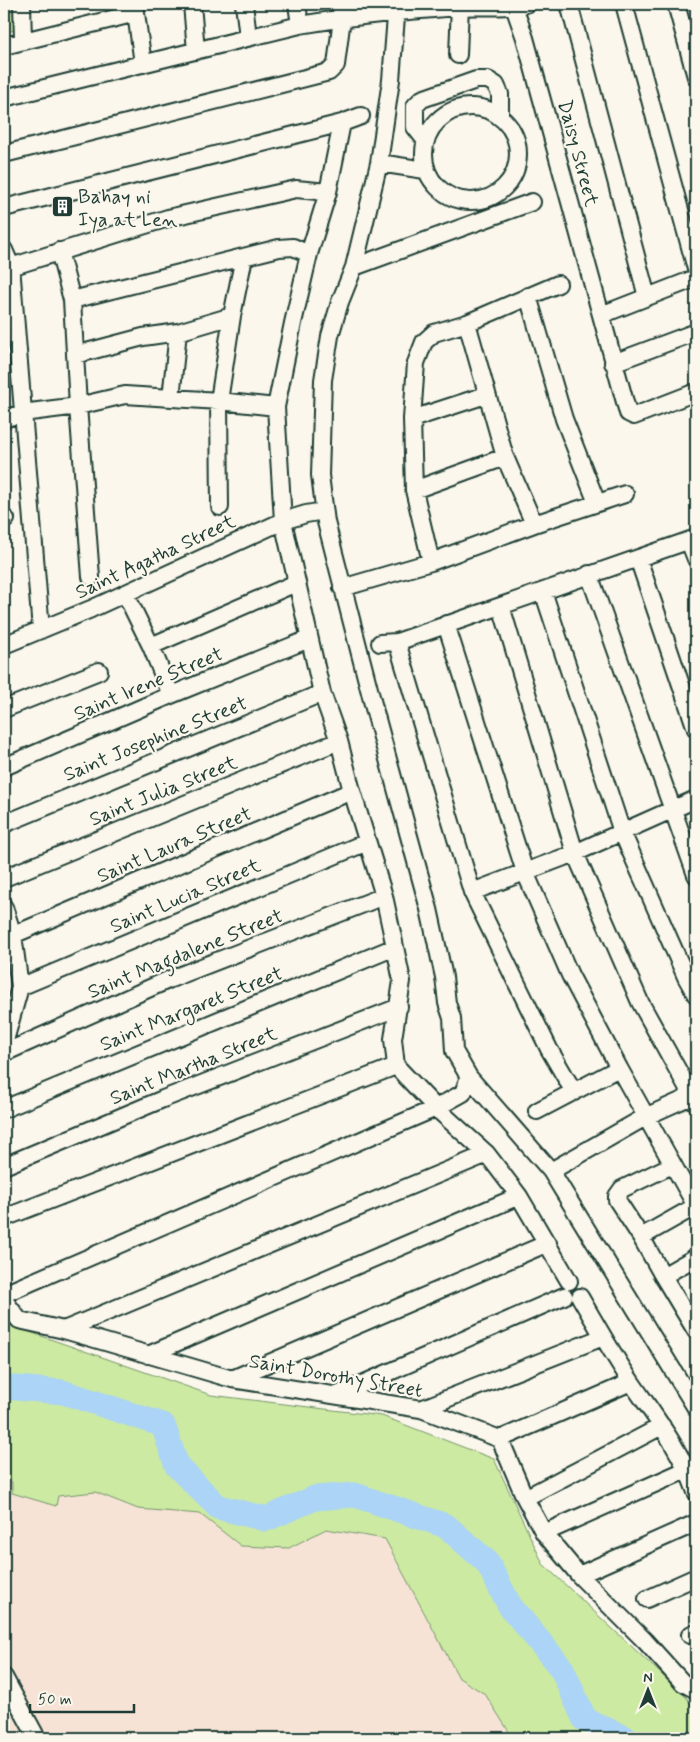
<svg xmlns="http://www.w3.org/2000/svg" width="700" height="1742" viewBox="0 0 700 1742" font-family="Mynerve,sans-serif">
	<rect width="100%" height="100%" fill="#fbf7ec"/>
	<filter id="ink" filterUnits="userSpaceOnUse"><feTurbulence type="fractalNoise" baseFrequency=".02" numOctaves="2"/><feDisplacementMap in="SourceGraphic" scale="10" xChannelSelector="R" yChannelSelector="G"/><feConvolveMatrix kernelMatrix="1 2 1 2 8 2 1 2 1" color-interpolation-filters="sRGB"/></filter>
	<g filter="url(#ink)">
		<path fill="#f6e3d6" d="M 4,1475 L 12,1482 L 56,1506 L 58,1496 L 95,1491 L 138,1509 L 200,1514 L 241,1546 L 289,1548 L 326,1529 L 385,1539 L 459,1678 L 485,1694 L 513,1738 L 4,1738 Z"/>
		<path fill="#cceaa2" stroke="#76946b" d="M 4,4 L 14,4 L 16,30 L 4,32 Z
			M 4,1323 L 211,1395 L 382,1416 L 494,1459 L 543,1564 L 687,1698 L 696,1713 L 696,1738 L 513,1738 L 485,1694 L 459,1678 L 385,1539 L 326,1529 L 289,1548 L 241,1546 L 200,1514 L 138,1509 L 95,1492 L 58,1496 L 56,1506 L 12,1493 L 12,1482 L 4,1475 Z"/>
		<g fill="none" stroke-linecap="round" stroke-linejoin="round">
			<path stroke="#abd4f6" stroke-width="25" d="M 4,1387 L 63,1392 L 163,1425 L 177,1466 L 218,1507 L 266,1519 L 315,1498 L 355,1495 L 446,1526 L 487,1562 L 510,1606 L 562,1669 L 585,1720 L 625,1738"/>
			<defs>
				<path id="minor" d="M 22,4 L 23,40
					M 192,4 L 196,51
					M 244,4 L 248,37
					M 297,4 L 300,25
					M 397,4 L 391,80 L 379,163 L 354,267 L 340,302 L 330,336 L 323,380 L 320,475 L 326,522 L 375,712 L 429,909 L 444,977 L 447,1003 L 452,1018 L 454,1051 L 469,1077 L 551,1171 L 696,1408
					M 513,4 L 525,38 L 601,315
					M 569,4 L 647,297
					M 624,4 L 696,269
					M 676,4 L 696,77
					M 136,13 L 143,64
					M 4,46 L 136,13 L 135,4
					M 458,55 L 460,4
					M 4,98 L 300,25 C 352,16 405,11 457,7 C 481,5 504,9 526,4
					M424 154a47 47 0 1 1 94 0a47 47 0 1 1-94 0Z
					M 342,123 L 328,192 L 309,254 L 293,323 L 276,407 L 283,521 L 322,693 L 339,741 L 352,791 L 384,896 L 395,947 L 402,981 L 393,1039 L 396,1066 L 436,1108 L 487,1154 L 519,1196 L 569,1281
					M 426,141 L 415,127 L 415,106 L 422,99 L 476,80 L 488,80 L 496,85 L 500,94 L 500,117
					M 4,154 L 329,72 L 336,65 L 342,18 L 341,4
					M 379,163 L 425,170
					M 4,208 L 342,123 L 361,116
					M 4,250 L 11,266 L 41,630
					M 59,251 L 72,300 L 78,406 L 91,577
					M 354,267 L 532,202
					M 4,269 L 168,218 L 296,189 L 328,192
					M 696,278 L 601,315 L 628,413 L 634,416 L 696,392
					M 528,296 L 564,419 L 597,503
					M 72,300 L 279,248 L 293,247 L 309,254
					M 467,323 L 505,457 L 534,524
					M 75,355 L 143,337 L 178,332 L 232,316
					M 613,363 L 696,332
					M 171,398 L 178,332
					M 4,419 L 22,413 L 78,406 L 125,395 L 219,401 L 276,407
					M 412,419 L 486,395
					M 414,490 L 505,457
					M 220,507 L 219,401 L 232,316 L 244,257
					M 4,520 L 6,519
					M 689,541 L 696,559
					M 638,558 L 696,729
					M 431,562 L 414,490 L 412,419 L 416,363 L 424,342 L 434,333 L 467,323 L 558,284
					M 589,574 L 696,875
					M 342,588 L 431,562 L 534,524 L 625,494
					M 543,591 L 622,832 L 686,977 L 696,995
					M 125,593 L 151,646 L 171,695
					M 501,606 L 575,853 L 640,1002 L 696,1103
					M 446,624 L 525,872 L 570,975 L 619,1068 L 696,1206
					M 397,642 L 472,892 L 549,1049 L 574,1092
					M 380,643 L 397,642 L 696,538
					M 4,645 L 91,609 L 283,521 L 306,514 L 324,511
					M 151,646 L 296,583
					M 4,709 L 99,671
					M 4,767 L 171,695 L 309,639
					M 4,824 L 322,693
					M 4,878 L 339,741
					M 472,892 L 575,853 L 696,799
					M 4,907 L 13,935 L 20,987 L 4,1044
					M 13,935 L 352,791
					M 20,987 L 367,842
					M 4,1053 L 168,980 L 384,896
					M 4,1109 L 395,947
					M 537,1111 L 619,1068
					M 672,1165 L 622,1189 L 617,1196 L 617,1200 L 641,1237 L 663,1276 L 696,1331
					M 4,1166 L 163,1099 L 399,1007
					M 551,1171 L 647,1116 L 696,1094
					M 4,1218 L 396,1066
					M 641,1237 L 696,1206
					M 663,1276 L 696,1257
					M 4,1294 L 436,1108 L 463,1093 L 469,1077
					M 580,1297 C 597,1326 613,1355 632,1383 C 656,1418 682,1452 696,1492
					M 4,1300 L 19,1320 L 64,1330 L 232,1379 L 421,1409 L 500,1439 L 525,1498 L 544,1533 L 579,1575 L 645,1641 L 683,1683 L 696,1690
					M 64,1330 L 487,1154
					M 148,1355 L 519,1196
					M 232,1379 L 548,1243
					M 337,1395 L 564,1296
					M 421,1409 L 603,1337
					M 500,1439 L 631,1382
					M 525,1498 L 662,1426
					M 544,1533 L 688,1469
					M 579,1575 L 696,1523
					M 647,1599 L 696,1577
					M 690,1635 L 696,1632
					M 4,1677 L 37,1738"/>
			</defs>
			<use href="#minor" stroke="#1f3d34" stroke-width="20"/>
			<use href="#minor" stroke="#fbf7ec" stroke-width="16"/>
		</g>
	</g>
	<defs>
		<symbol id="building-square" viewBox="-11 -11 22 22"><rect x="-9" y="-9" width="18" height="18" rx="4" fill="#1f3d34" stroke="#fbf7ec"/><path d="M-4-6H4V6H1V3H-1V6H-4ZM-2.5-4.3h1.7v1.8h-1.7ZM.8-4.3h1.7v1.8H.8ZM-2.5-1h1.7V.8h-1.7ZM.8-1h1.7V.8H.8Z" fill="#fff"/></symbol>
	</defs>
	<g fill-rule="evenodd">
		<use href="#building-square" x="50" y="194" width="25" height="25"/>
	</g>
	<g text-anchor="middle" stroke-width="4.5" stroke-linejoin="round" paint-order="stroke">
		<g font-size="20" fill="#1f3d34" stroke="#fbf7ec">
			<text transform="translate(579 153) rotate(75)" y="7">Daisy Street</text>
			<text transform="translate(155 556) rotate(-25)" y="7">Saint Agatha Street</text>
			<text transform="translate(148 683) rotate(-23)" y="7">Saint Irene Street</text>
			<text transform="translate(155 738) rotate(-22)" y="7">Saint Josephine Street</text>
			<text transform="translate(163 790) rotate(-22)" y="7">Saint Julia Street</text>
			<text transform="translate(174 844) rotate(-23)" y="7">Saint Laura Street</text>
			<text transform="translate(185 895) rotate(-23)" y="7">Saint Lucia Street</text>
			<text transform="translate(185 953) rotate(-22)" y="7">Saint Magdalene Street</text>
			<text transform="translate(191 1008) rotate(-22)" y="7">Saint Margaret Street</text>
			<text transform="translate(193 1065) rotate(-22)" y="7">Saint Martha Street</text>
			<text transform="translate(336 1375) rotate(10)" y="7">Saint Dorothy Street</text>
		</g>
		<g font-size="20" fill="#1f3d34" stroke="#fbf7ec" text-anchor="start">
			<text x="78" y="203">Bahay ni<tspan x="78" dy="23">Iya at Len</tspan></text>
		</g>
	</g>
	<rect width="700" height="1742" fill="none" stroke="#fbf7ec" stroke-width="20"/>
	<rect x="10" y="10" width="680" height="1722" fill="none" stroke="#1f3d34" stroke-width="2" filter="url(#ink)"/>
	<g transform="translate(648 1690)" stroke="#fbf7ec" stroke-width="4" paint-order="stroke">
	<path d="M0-4L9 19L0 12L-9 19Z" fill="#1f3d34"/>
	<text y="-8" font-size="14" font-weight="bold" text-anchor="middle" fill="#1f3d34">N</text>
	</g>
	<path d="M30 1704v8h104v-8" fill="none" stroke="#1f3d34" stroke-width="2.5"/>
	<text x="38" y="1704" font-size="15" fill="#1f3d34" stroke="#fbf7ec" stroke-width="4" paint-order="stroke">50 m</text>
</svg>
